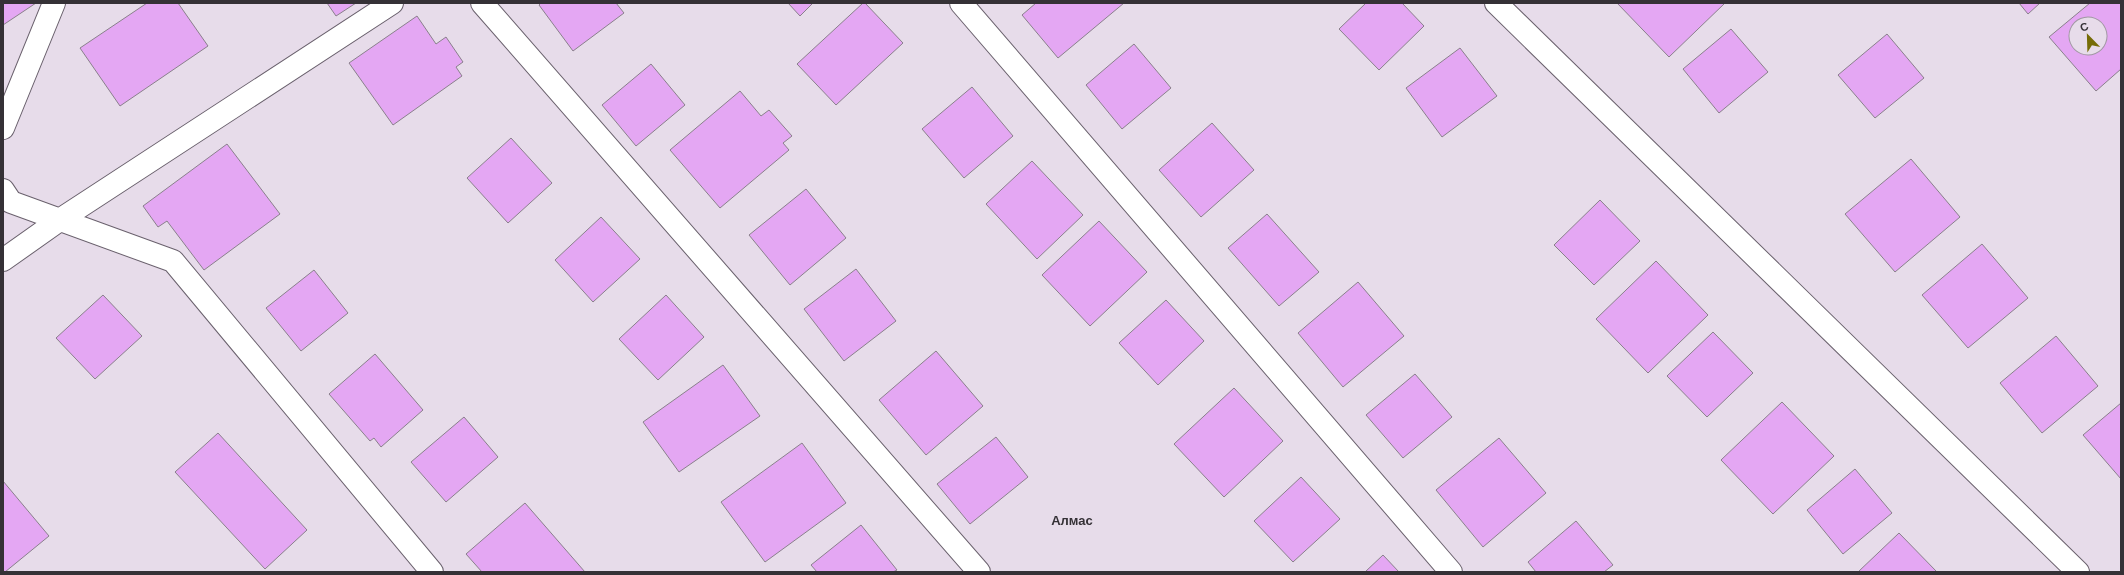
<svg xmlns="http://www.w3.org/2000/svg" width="2124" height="575" viewBox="0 0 2124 575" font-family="Barlow,sans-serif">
	<rect width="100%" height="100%" fill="#e7dcea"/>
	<path fill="#e4a7f3" stroke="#8a808c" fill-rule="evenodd" d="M 3,3 L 36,3 L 3,25 Z
		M 147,3 L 178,3 L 208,46 L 120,106 L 80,48 Z
		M 327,3 L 356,3 L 336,16 Z
		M 541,3 L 616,3 L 624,13 L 573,51 L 539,5 Z
		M 788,3 L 813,3 L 800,16 Z
		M 863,3 L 865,3 L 903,43 L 836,105 L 797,64 Z
		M 1036,3 L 1124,3 L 1058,58 L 1022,15 Z
		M 1366,3 L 1402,3 L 1424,26 L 1379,70 L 1339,29 Z
		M 1617,3 L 1725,3 L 1669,57 Z
		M 2019,3 L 2040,3 L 2028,14 Z
		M 2090,3 L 2121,3 L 2121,69 L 2096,91 L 2049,37 ZM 2076,24 L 2100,24 L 2100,48 L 2076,48 Z
		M 417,16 L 436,44 L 446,37 L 463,62 L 456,67 L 462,76 L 393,125 L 349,63 Z
		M 1731,29 L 1768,72 L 1719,113 L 1683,69 Z
		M 1887,34 L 1924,78 L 1875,118 L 1838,75 Z
		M 1134,44 L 1171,88 L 1122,129 L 1086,85 Z
		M 1460,48 L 1497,96 L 1442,137 L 1406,88 Z
		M 651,64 L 685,105 L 636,146 L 602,105 Z
		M 972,87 L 1013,136 L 964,178 L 922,129 Z
		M 740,91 L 761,116 L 769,110 L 792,136 L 783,143 L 789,150 L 720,208 L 670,150 Z
		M 1212,123 L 1254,170 L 1201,217 L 1159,170 Z
		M 511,138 L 552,183 L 508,223 L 467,178 Z
		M 227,144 L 280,214 L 204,270 L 167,221 L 158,227 L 143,206 Z
		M 1911,159 L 1960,217 L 1895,272 L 1845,214 Z
		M 1032,161 L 1083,215 L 1037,259 L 986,204 Z
		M 806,189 L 846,238 L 790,285 L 749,235 Z
		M 1600,200 L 1640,241 L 1594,285 L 1554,245 Z
		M 1267,214 L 1319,272 L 1279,306 L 1228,248 Z
		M 601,217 L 640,259 L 593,302 L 555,260 Z
		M 1099,221 L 1147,272 L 1090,326 L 1042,275 Z
		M 1982,244 L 2028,298 L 1968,348 L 1922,295 Z
		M 1656,261 L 1708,315 L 1648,373 L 1596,319 Z
		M 856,269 L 896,321 L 844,361 L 804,309 Z
		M 314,270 L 348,313 L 301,351 L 266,308 Z
		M 1358,282 L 1404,336 L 1343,387 L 1298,333 Z
		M 103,295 L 142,336 L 95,379 L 56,338 Z
		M 666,295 L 704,337 L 658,380 L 619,339 Z
		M 1166,300 L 1204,341 L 1158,385 L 1119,343 Z
		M 1713,332 L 1753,373 L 1707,417 L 1667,376 Z
		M 2056,336 L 2098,386 L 2042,433 L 2000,383 Z
		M 936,351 L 983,406 L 926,455 L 879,400 Z
		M 375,354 L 423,410 L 381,447 L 374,438 L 370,441 L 329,394 Z
		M 723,365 L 760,416 L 679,472 L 643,422 Z
		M 1415,374 L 1452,417 L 1403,458 L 1366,415 Z
		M 1234,388 L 1283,441 L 1224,497 L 1174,444 Z
		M 1782,402 L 1834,456 L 1773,514 L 1721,460 Z
		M 2121,403 L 2121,479 L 2083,435 Z
		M 464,417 L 498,457 L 446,502 L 411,462 Z
		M 218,433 L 307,530 L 265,569 L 175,472 Z
		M 996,437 L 1028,477 L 970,524 L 937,484 Z
		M 1499,438 L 1546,493 L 1483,547 L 1436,490 Z
		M 802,443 L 846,503 L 765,562 L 721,502 Z
		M 1855,469 L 1892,513 L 1843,554 L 1807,510 Z
		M 1301,477 L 1340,519 L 1293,562 L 1254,521 Z
		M 3,481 L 49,536 L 5,572 L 3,572 Z
		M 525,503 L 585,572 L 482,572 L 466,554 Z
		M 1576,521 L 1613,565 L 1604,572 L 1536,572 L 1528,562 Z
		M 861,525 L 897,570 L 893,572 L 817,572 L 811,565 Z
		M 1899,533 L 1937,572 L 1858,572 Z
		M 1383,555 L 1399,572 L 1365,572 Z"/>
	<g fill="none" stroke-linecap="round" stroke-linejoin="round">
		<defs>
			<path id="minor" d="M 482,3 L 979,572
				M 961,3 L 1451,572
				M 1496,3 L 2078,572
				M 3,128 L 54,3
				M 3,190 L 11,202 L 173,261 L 432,572
				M 3,260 L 61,219 L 392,3"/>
		</defs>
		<use href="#minor" stroke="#6a616d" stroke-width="24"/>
		<use href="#minor" stroke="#fff" stroke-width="22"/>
	</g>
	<g text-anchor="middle" stroke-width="3" stroke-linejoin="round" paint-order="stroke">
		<g font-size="13" font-weight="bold" fill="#353136" stroke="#e7dcea">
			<text x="1072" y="525">Алмас</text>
		</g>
	</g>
	<rect width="2124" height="575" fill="none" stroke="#353136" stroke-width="8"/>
	<g transform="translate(2088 36) rotate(337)"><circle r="19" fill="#e7dcea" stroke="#a098a2"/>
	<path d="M0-3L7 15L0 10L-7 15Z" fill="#766c07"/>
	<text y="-6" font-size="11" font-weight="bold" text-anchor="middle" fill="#353136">С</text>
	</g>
</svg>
